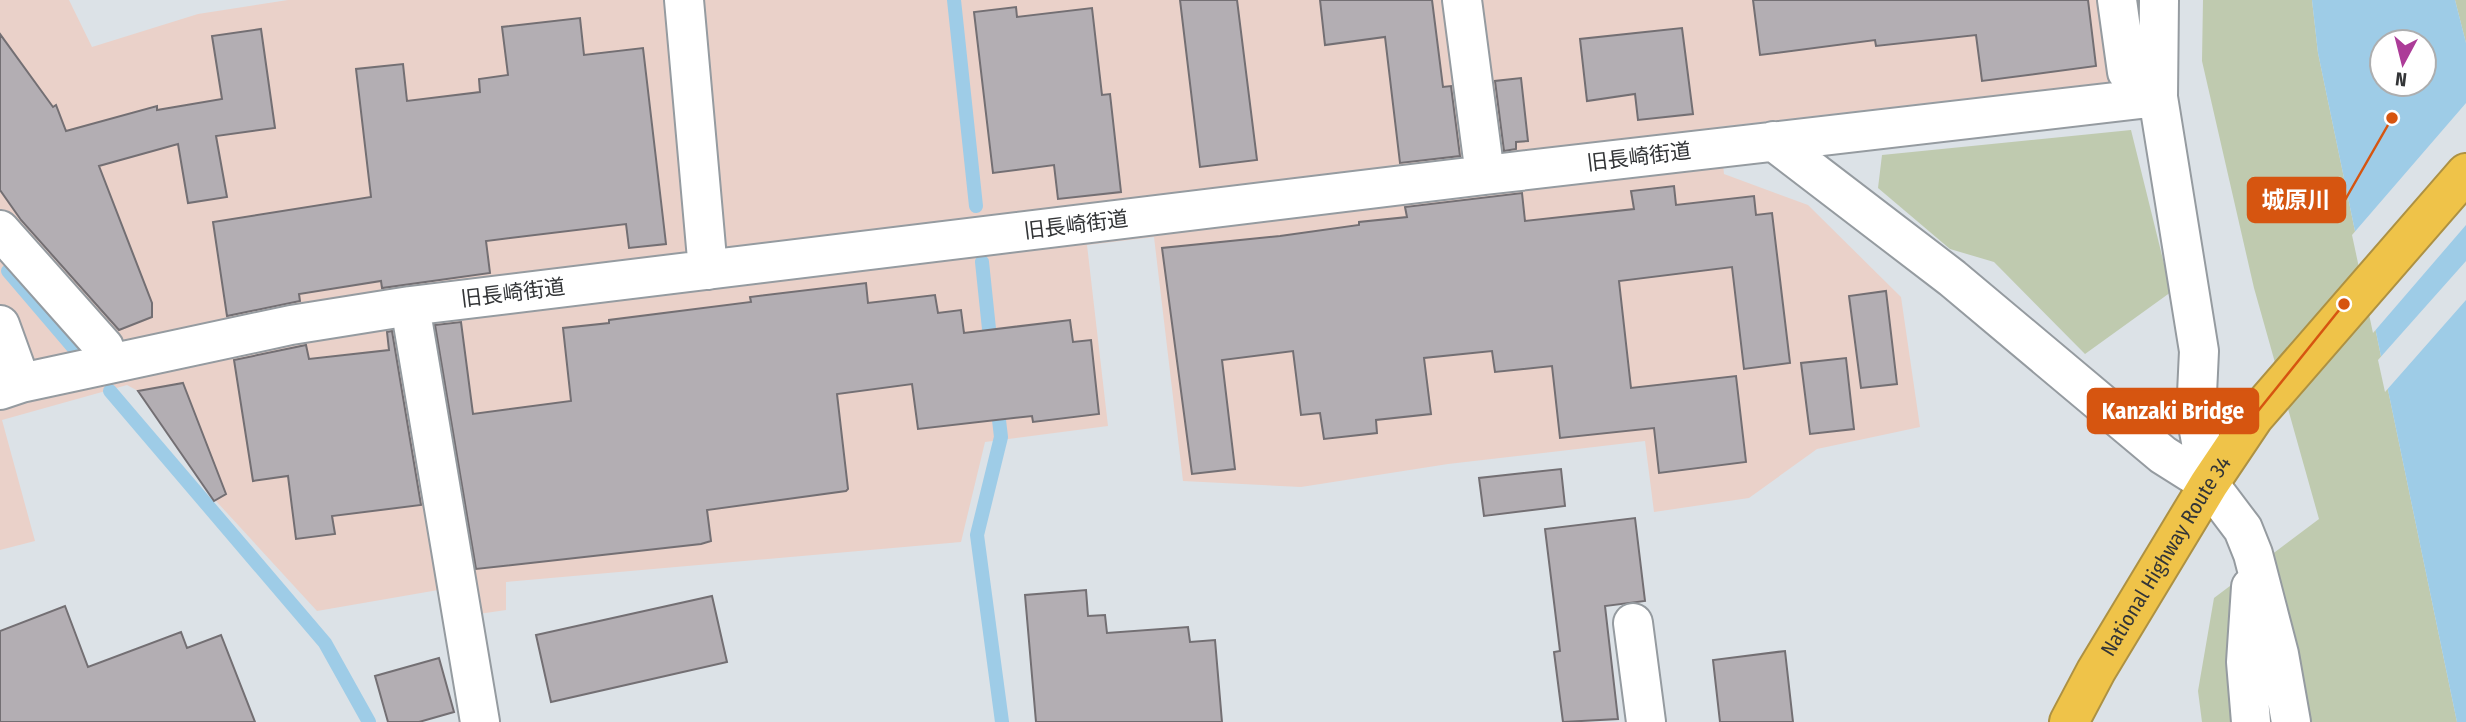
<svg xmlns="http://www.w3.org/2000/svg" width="2466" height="722" viewBox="0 0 2466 722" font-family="'Fira Sans Condensed','Noto Sans JP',sans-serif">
	<rect width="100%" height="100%" fill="#dce2e7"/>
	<path fill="#ead1c9" d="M 0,0 L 69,0 L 92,47 L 198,14 L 288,0 L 2098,0 L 2109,82 L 1719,127 L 1724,174 L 1808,205 L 1901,297 L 1920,427 L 1817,449 L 1749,498 L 1654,512 L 1645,441 L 1448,464 L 1301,487 L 1183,481 L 1154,237 L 1087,245 L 1108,426 L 985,442 L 961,542 L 506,582 L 506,610 L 451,618 L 444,589 L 317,611 L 205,489 L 138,391 L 127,385 L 2,420 L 35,541 L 0,550 Z"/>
	<path fill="#bfcaaf" d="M 2203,0 L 2312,0 L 2318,53 L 2457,722 L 2202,722 L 2198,691 L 2214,598 L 2319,519 L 2254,288 L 2202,61 Z
		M 2455,0 L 2466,0 L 2466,43 Z
		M 2131,130 L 2171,292 L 2085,354 L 1994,262 L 1950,249 L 1878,188 L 1882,155 Z"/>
	<path fill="#9ecce7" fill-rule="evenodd" d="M 2312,0 L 2455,0 L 2466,43 L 2466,722 L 2457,722 L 2318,53 ZM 2382,42 L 2424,42 L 2424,84 L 2382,84 Z"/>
	<path fill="#dce2e7" d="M 2466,103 L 2466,225 L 2373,333 L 2352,235 Z
		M 2466,261 L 2466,300 L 2385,392 L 2378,360 Z"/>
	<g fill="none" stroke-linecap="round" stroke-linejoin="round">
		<path stroke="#9ecce7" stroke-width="14" d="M 954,0 L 976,206
			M 982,262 L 991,348
			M 8,271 L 78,353
			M 110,391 L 325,643 L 369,722
			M 997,403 L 1001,437 L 977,535 L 1002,722"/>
	</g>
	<path fill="#b3aeb3" stroke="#736f73" stroke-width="2" d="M 1180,0 L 1237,0 L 1257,160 L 1200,167 Z
		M 1320,0 L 1432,0 L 1443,87 L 1451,86 L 1460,156 L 1400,163 L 1385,37 L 1325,45 Z
		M 1753,0 L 2088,0 L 2096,66 L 1982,81 L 1976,35 L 1876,46 L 1875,40 L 1760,55 Z
		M 1016,7 L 1017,17 L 1092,8 L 1102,95 L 1110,94 L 1121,192 L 1058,199 L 1054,165 L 993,173 L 974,12 Z
		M 580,18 L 584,55 L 643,48 L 666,244 L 629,248 L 626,224 L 486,241 L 490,273 L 382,288 L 381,281 L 299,294 L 300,301 L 227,316 L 213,222 L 371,197 L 356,69 L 403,64 L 407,101 L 480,92 L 479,79 L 508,75 L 502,27 Z
		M 1682,28 L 1693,114 L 1638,120 L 1635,94 L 1587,101 L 1580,39 Z
		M 261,29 L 275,128 L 216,136 L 227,197 L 188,203 L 178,144 L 99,166 L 152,303 L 152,317 L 119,330 L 21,220 L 0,190 L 0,34 L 53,107 L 56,105 L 66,131 L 157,106 L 157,110 L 222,99 L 212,36 Z
		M 1521,78 L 1528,141 L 1516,142 L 1516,149 L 1504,151 L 1495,81 Z
		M 1674,186 L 1676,205 L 1754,196 L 1756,215 L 1772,213 L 1790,363 L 1744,369 L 1732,267 L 1619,281 L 1631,388 L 1736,376 L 1746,462 L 1659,473 L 1654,428 L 1560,438 L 1552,366 L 1495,372 L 1492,351 L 1424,358 L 1431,414 L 1376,420 L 1377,433 L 1324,439 L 1320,413 L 1301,415 L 1293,351 L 1222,360 L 1235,469 L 1192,474 L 1162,248 L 1280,236 L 1359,225 L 1359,222 L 1407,217 L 1405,207 L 1522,193 L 1525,221 L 1634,209 L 1631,191 Z
		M 866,283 L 868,303 L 935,295 L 938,313 L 961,310 L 964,333 L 1070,320 L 1073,342 L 1091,340 L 1099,414 L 1033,422 L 1032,416 L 918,429 L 912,384 L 837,394 L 848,489 L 846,491 L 707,510 L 711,541 L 701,544 L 476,569 L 435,325 L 461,322 L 473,414 L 571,401 L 563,328 L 609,323 L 609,320 L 751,302 L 750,297 Z
		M 1886,291 L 1897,384 L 1861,388 L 1849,296 Z
		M 392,331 L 421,505 L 332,516 L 335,534 L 296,539 L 288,476 L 253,481 L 234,360 L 306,345 L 309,359 L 389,350 L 387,332 Z
		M 1846,358 L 1854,429 L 1810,434 L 1801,363 Z
		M 183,383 L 226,494 L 214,501 L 138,391 Z
		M 1561,469 L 1565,506 L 1484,516 L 1479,478 Z
		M 1635,518 L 1645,601 L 1605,606 L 1618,719 L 1563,722 L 1554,652 L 1560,651 L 1545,529 Z
		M 1086,590 L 1088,616 L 1105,615 L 1107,633 L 1188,627 L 1190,642 L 1215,640 L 1222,722 L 1036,722 L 1025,595 Z
		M 712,596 L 727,662 L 551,702 L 536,635 Z
		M 65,606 L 88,667 L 181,632 L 187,648 L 221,635 L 255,722 L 0,722 L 0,631 Z
		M 1785,651 L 1793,722 L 1720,722 L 1713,660 Z
		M 439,658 L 454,712 L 419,722 L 388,722 L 375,676 Z"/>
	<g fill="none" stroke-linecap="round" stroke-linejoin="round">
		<defs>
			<path id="minor" d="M 684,0 L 708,270
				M 1462,0 L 1485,175
				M 2117,0 L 2127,72 L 2158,97
				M 2159,0 L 2158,97 L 2199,351 L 2196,415 L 2209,484 L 2243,529 L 2253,554 L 2279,654 L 2291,722
				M 1773,141 L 1952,278 L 2163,455 L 2209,484
				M 0,230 L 104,347 L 109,364
				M 410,306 L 480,722
				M 0,325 L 21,383
				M 0,390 L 21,383 L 291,325 L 410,306 L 1485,175 L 2158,97
				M 2251,587 L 2246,662 L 2251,722
				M 1633,623 L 1646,722"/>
			<g id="highway">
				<path id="s1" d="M 2069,722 L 2096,671 L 2209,484 L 2254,417 L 2466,173"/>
			</g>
		</defs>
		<use href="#minor" stroke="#959ba0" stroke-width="42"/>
		<use href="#highway" stroke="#ad9143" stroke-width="42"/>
		<use href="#minor" stroke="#fff" stroke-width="38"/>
		<use href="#highway" stroke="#efc349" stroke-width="38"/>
	</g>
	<g text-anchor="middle" stroke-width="6" stroke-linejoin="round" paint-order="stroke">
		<g font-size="21" fill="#333537" stroke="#fff">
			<text transform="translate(1639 157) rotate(-7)" y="7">旧長崎街道</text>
			<text transform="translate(1076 225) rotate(-7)" y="7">旧長崎街道</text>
			<text transform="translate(513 293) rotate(-7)" y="7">旧長崎街道</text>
			<text dy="7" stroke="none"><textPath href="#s1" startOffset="192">National Highway Route 34</textPath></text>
		</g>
	</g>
	<path fill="none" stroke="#d65510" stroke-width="2.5" d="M2392 118L2345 200M2344 304L2258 411"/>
	<g fill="#d65510" stroke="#fff" stroke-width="2.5">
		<circle cx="2392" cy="118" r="7"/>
		<circle cx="2344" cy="304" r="7"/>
	</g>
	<g fill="#d65510" stroke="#d65510" stroke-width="2.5">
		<rect x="2248" y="178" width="97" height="44" rx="7"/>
		<rect x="2088" y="389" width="170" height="44" rx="7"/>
	</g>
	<g font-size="23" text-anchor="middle" font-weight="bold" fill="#fff">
		<text x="2296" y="208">城原川</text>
		<text x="2173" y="419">Kanzaki Bridge</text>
	</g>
	<g transform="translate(2403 63) rotate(187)"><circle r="33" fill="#ffffff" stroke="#adaeaf" stroke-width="2"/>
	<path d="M0-5L12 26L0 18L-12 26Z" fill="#ac3c98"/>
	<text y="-10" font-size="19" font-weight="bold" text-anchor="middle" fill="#333537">N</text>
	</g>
</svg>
